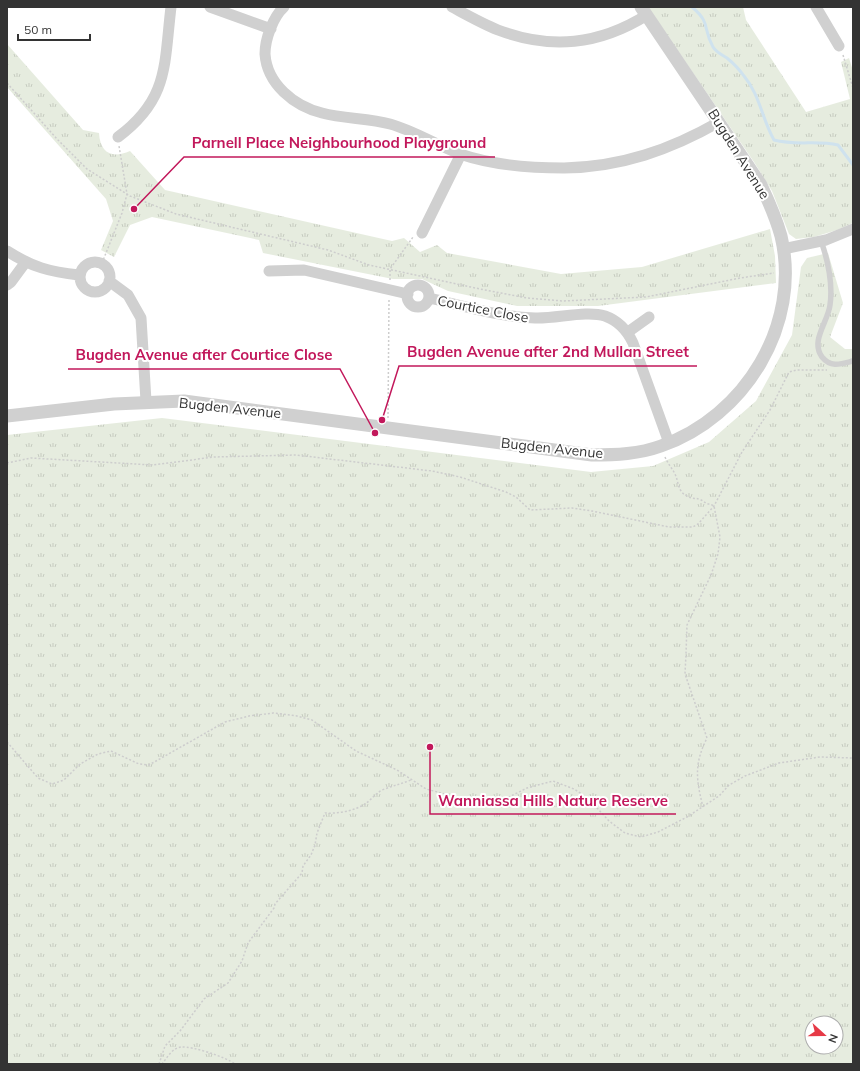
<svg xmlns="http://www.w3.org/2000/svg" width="860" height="1071" viewBox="0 0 860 1071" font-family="Mulish,sans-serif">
	<defs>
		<pattern id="park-tufts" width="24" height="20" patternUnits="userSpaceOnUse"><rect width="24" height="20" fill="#e6ecdf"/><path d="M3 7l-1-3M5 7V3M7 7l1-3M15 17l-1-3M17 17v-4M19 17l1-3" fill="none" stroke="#c6cbc0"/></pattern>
	</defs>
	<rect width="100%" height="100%" fill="#fff"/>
	<path fill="url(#park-tufts)" fill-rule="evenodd" d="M 648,7 L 743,7 L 746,20 L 806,112 L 850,99 L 841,62 L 849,58 L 853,71 L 853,223 L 837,230 L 814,237 L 796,239 L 789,234 L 772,191 L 754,162 Z
		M 7,44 L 83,130 L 99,133 C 100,153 112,159 130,151 L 165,190 L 392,241 L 404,238 L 420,252 L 437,245 L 447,253 L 561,274 L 642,267 L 770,229 L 775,256 L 776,283 L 598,306 L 517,306 L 448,291 L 422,279 L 393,279 L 263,253 L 259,240 L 152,217 L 130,225 L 114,257 L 101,250 L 113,221 L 106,199 L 7,87 Z
		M 828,253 L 843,303 L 830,337 L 845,349 L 853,349 L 853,1064 L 7,1064 L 7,435 L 162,418 L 591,472 L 653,466 L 709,442 L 756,401 L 792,335 L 801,267 L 807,258 ZM 812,1023 L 836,1023 L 836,1047 L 812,1047 Z"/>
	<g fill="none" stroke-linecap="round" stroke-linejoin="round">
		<path stroke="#cfe2ee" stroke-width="3" d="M 692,7 C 712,24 702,28 713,47 C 716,52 722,55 727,58 C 733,63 739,69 744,76 C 760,95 762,119 774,140 C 796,146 817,140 838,145 L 853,165"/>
		<path stroke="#cdcdcd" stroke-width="1.5" stroke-dasharray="2 2" stroke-linecap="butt" d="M 843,55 L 853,88
			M 7,83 L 58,140 L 87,169 L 130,196 L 176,214 L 328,250 L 369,265 L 480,289 L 527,298 L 563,301 L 646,297 L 740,278 L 774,273
			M 102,263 L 122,213 L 127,194 L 119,146
			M 390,280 L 390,269 L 413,237
			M 388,418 L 389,300
			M 665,457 C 668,464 672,468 675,474 C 679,482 677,491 687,496 C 695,501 696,495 707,504 L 710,504 L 714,506 L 720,537 L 718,554 L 711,575 L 687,625 L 686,654 L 685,674 L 707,738 C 694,764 696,779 703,807
			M 7,463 L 31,458 L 153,465 L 214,457 L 296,455 L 432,471 L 460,477 L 506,492 L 516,497 L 530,510 L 572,508 L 592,511 L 669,527 L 693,527 L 698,524 L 714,506 L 742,452 L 770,410 L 789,372 L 797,370 L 827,370
			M 7,742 L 38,778 L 52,784 L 64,780 L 80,764 L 98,754 L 111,751 L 139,764 L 149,765 L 225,722 L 249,716 L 273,713 L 297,716 L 312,720 L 356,751 L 397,770 L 426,789 L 480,803 L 497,803 L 527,788 L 553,781 L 574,789 L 588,798 L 609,821 L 625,833 L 641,837 L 658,832 L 687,817 L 719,796 L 729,785 L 745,776 L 779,763 L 820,757 L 853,758
			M 159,1064 L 165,1046 L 180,1031 L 204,999 L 228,983 L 242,961 L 248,943 L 274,908 L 275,904 L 302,873 L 303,866 L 311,855 L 315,845 L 317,833 L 325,813 C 337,814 354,811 365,804 C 371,800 375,794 382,790 C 392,786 401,784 411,780
			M 162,1064 C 167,1058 172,1048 181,1047 C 192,1046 226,1057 235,1064"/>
		<path stroke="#d0d0d0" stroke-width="5.5" d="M 821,241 C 828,260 833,285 830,305 C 828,322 810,341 822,357 C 831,368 841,364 853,361"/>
		<path stroke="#d0d0d0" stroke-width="11" d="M 210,7 L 271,29
			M 284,7 C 273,17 265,39 265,54 C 267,84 294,106 322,113 C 344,119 368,118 390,124 C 415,131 436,145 460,154 C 492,165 530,168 564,168 C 621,167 670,150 719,122
			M 452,7 C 467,15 483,24 498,30 C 551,50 599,45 647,15
			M 816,7 L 839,46
			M 118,137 C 169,99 164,65 171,7
			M 422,233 L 461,154
			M 783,249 L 826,240 L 853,229
			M 7,251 C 32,267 50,272 79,275
			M80 277a15 15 0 1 1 30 0a15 15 0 1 1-30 0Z
			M 269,271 L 304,270 L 408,294
			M 109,281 L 128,295 L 141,318 L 146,401
			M 7,285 L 11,282 L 25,263
			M407 296a11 11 0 1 1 22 0a11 11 0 1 1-22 0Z
			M 429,298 C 464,306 499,317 535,318 C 556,319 586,310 605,316 C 619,321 627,330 633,343 L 669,443
			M 628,332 L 649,317"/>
		<path stroke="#d0d0d0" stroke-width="13" d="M 7,416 L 114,404 L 184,401 L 592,455 C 616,455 639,454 661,446 C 745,417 802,324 781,236 C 776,218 769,202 761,185 L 641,7"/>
	</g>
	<g text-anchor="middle" stroke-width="4" stroke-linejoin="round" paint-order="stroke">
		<g font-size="14" fill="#333" stroke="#fff">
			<text transform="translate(739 154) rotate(58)" y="5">Bugden Avenue</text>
			<text transform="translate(483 309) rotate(11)" y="5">Courtice Close</text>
			<text transform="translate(230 408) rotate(6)" y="5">Bugden Avenue</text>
			<text transform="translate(552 448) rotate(6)" y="5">Bugden Avenue</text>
		</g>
	</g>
	<path fill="none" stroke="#c2185b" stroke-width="1.5" d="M134 209L184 157H495M382 420L399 366H697M375 433L340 369H68M430 747L430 814H676"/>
	<g fill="#c2185b" stroke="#fff" stroke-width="1.5">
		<circle cx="134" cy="209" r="4"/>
		<circle cx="382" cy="420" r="4"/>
		<circle cx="375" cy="433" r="4"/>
		<circle cx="430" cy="747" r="4"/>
	</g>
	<g font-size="15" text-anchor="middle" font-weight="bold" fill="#c2185b" stroke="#fff" stroke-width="4" stroke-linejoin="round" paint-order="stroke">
		<text x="339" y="148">Parnell Place Neighbourhood Playground</text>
		<text x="548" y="357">Bugden Avenue after 2nd Mullan Street</text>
		<text x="204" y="360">Bugden Avenue after Courtice Close</text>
		<text x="553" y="806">Wanniassa Hills Nature Reserve</text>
	</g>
	<rect width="860" height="1071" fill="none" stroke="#333333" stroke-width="16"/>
	<g transform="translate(824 1035) rotate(111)"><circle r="19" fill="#ffffff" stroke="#adadad"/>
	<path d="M0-3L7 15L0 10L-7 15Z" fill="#e63946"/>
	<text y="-6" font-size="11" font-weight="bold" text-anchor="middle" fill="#333333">N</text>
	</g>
	<path d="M18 34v6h72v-6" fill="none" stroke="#333333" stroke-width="2"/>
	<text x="24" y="34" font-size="12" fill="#333333" stroke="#ffffff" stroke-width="3" paint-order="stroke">50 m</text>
</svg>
